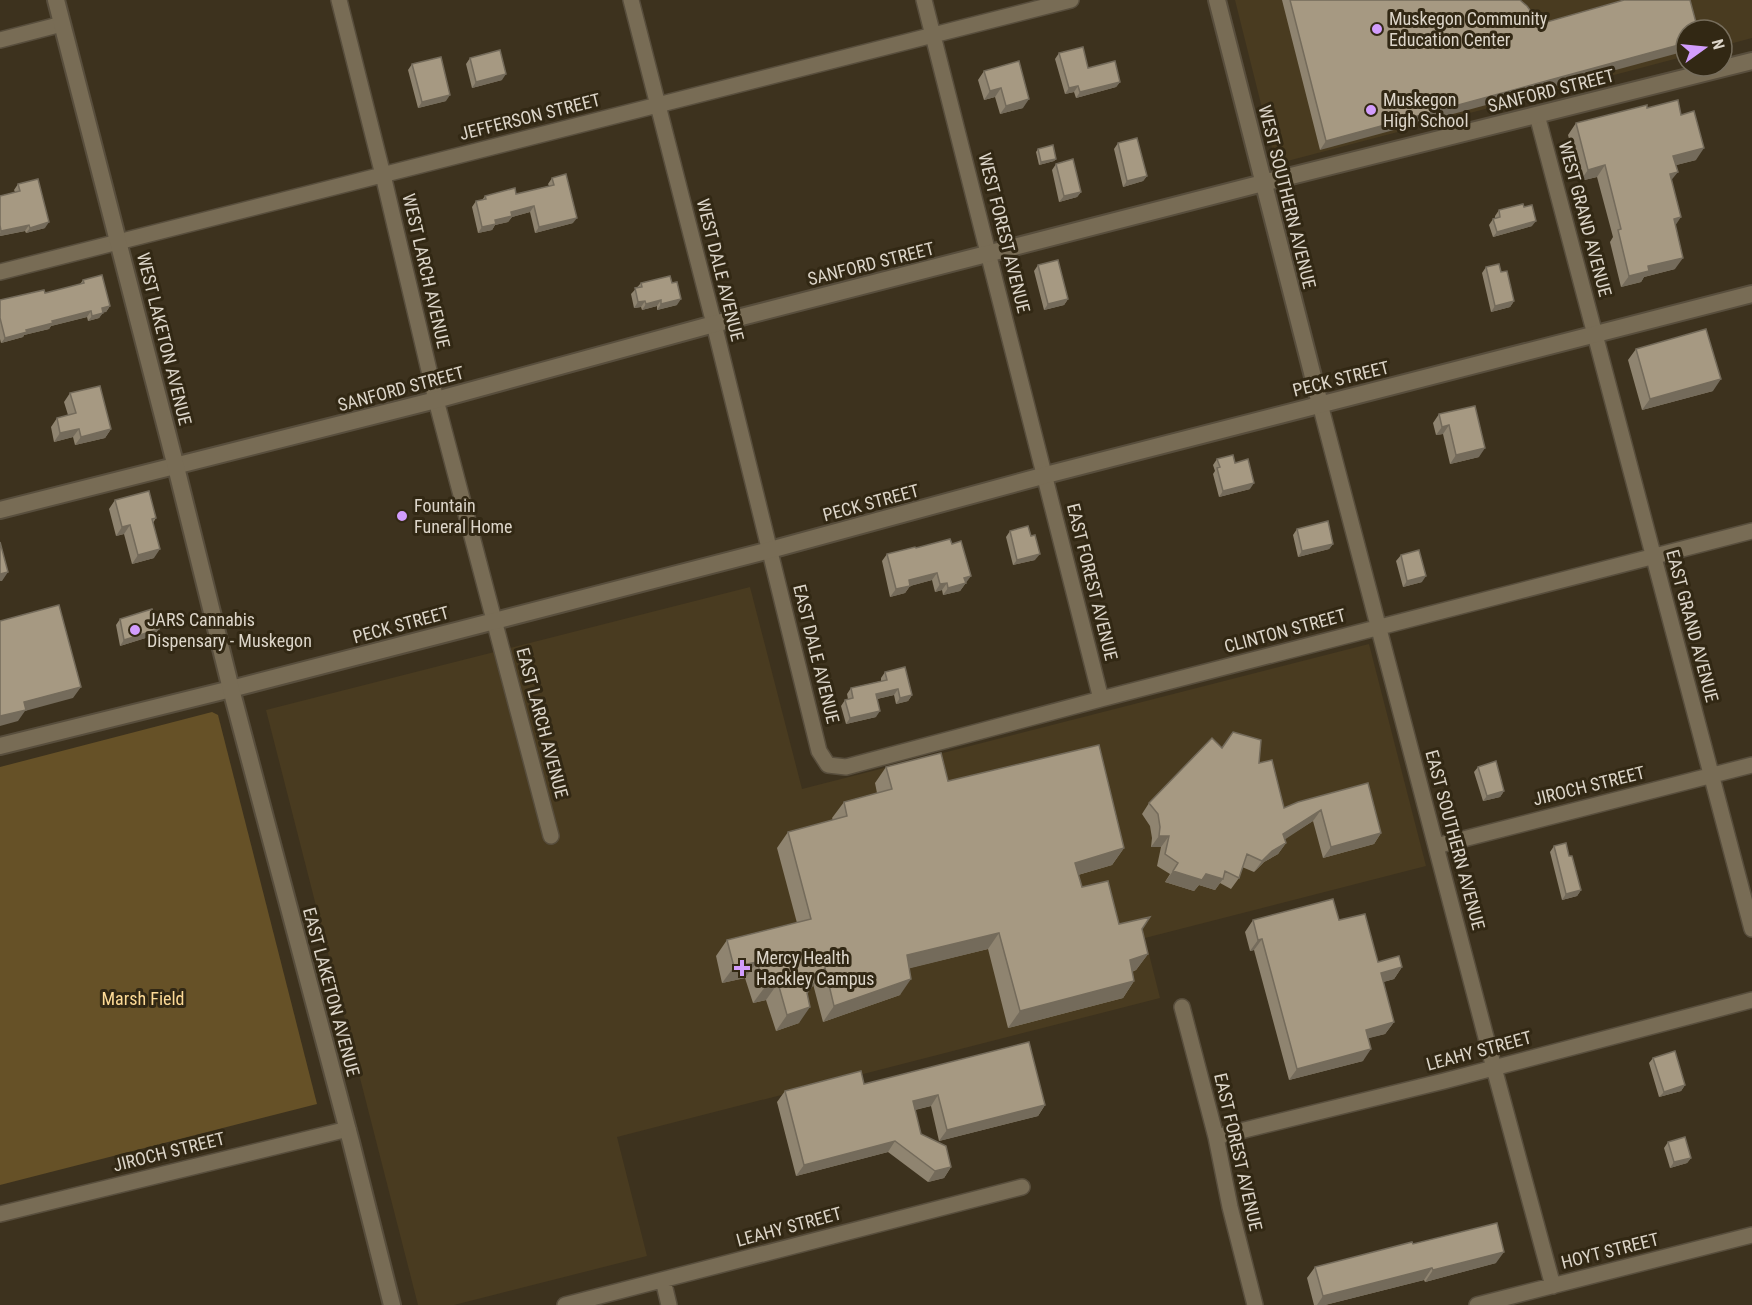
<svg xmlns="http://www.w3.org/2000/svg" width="1752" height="1305" viewBox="0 0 1752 1305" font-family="'Roboto Condensed',sans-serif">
	<rect width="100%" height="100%" fill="#3d321e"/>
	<path fill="#493b20" d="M 1235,0 L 1752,0 L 1752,38 L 1722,46 L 1722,30 L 1686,30 L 1686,56 L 1276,164 Z
		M 750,587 L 802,789 L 1369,644 L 1426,866 L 1145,938 L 1160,998 L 617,1137 L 647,1256 L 454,1305 L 418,1305 L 266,710 Z"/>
	<path fill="#665127" d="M 212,712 L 218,715 L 317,1104 L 0,1185 L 0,767 Z"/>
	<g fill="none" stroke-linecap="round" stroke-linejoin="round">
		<defs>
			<path id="minor" d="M 339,0 L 383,175 L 436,400 L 551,836
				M 631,0 L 714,324 L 819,751 L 828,765 L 846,767 L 1101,699 L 1752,531
				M 924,0 L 1101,699
				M 0,40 L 62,24
				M 1537,115 L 1752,929
				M 0,272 L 1071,0
				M 1320,404 L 1494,1068 L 1553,1286
				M 1436,846 L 1752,765
				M 1182,1007 L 1216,1137 L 1230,1207 L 1255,1305
				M 1216,1137 L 1444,1081 L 1752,1000
				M 0,1214 L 348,1129
				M 663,1280 L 669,1305
				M 565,1305 L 1022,1187
				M 1477,1305 L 1752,1235"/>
			<path id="tertiary" d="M 1217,0 L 1320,404
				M 0,510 L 436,400 L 714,324 L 1263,183 L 1752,61
				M 0,746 L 231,689 L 770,550 L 1046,475 L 1752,294"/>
			<path id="secondary" d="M 56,0 L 176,467 L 231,689 L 351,1142 L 392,1305"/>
		</defs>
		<use href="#minor" stroke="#584e3d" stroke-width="18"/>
		<use href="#tertiary" stroke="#584e3d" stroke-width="20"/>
		<use href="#secondary" stroke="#584e3d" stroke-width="20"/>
		<use href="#minor" stroke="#786c55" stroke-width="15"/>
		<use href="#tertiary" stroke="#786c55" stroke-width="16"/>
		<use href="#secondary" stroke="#786c55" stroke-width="16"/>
	</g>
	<path fill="#8f8470" d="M 1282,0 L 1520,0 L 1320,150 Z
		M 1059,53 L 1088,68 L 1120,82 L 1116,87 L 1076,98 L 1074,92 L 1065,94 L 1055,59 Z
		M 470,58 L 502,80 L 472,88 L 466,64 Z
		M 412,64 L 446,101 L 418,108 L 408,70 Z
		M 984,71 L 1023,108 L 1000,114 L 995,97 L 984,100 L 978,80 Z
		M 1647,108 L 1681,115 L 1696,160 L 1676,165 L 1671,180 L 1675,225 L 1675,269 L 1644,277 L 1641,282 L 1621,287 L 1610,242 L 1613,237 L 1597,177 L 1580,181 L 1568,135 L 1576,123 Z
		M 1118,143 L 1147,176 L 1143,181 L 1123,187 L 1114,149 Z
		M 1038,149 L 1056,159 L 1054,161 L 1039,165 L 1036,152 Z
		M 1056,164 L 1081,192 L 1077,197 L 1059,202 L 1052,170 Z
		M 552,178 L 573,223 L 535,233 L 530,212 L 512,217 L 508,222 L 495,225 L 492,230 L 478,233 L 472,207 L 476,201 L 482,200 L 485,196 L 516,194 L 549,186 L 548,184 Z
		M 18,184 L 45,228 L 26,233 L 25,231 L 0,236 L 0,196 L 15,192 L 14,190 Z
		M 1524,207 L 1532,226 L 1493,237 L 1489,225 L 1493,219 L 1495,219 L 1495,216 L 1499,210 Z
		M 1038,265 L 1068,299 L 1064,305 L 1044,310 L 1034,271 Z
		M 1486,267 L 1501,272 L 1514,301 L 1510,307 L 1491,312 L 1482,273 Z
		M 83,280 L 110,306 L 106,312 L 103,312 L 99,318 L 88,321 L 87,317 L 51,326 L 49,329 L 24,335 L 23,337 L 1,343 L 0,339 L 0,300 L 45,293 L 80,284 Z
		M 641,283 L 677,305 L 657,310 L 657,306 L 642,310 L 641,307 L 634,308 L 631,294 Z
		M 1636,349 L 1713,391 L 1642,410 L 1628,360 Z
		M 70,393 L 111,429 L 105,438 L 75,445 L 73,437 L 54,442 L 51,427 L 57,418 L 68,415 L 64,402 Z
		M 1439,414 L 1479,457 L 1450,464 L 1443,434 L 1436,435 L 1433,423 Z
		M 1217,459 L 1235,463 L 1250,489 L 1219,497 L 1213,474 L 1215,471 L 1213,465 Z
		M 115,500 L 156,518 L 153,523 L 154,558 L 132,564 L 124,534 L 116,536 L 109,509 Z
		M 1297,529 L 1333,544 L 1329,549 L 1298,557 L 1293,535 Z
		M 1010,531 L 1035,560 L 1013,565 L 1006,537 Z
		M 916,548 L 966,584 L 965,584 L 960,591 L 943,595 L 942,590 L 935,592 L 932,580 L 910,586 L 905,593 L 890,597 L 882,561 L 887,554 Z
		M 1401,555 L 1422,582 L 1403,587 L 1396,561 Z
		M 120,619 L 155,635 L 120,646 L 116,625 Z
		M 885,672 L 912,695 L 908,701 L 896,704 L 894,695 L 877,699 L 876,717 L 846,724 L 841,706 L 845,700 L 848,699 L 847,694 L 851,688 L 881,681 L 881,678 Z
		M 1222,748 L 1259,763 L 1284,808 L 1298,802 L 1381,833 L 1374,844 L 1323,858 L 1313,821 L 1284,839 L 1286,843 L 1278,854 L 1264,862 L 1254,872 L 1242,867 L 1239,878 L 1231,889 L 1220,883 L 1215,890 L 1199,885 L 1194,891 L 1165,882 L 1170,874 L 1157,866 L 1161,847 L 1151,847 L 1152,838 L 1150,826 L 1142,814 L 1149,803 Z
		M 886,767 L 948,781 L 1124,848 L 1112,865 L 1078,875 L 1082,887 L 1119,924 L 1142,929 L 1148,954 L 1136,970 L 1132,972 L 1134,981 L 1123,998 L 1008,1028 L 988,949 L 909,968 L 900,995 L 823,1022 L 813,984 L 807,994 L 799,1023 L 776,1031 L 766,1000 L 753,1003 L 745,978 L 722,983 L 716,956 L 727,940 L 797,923 L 777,848 L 788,832 L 833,820 L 832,818 L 844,802 L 877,793 L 875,783 Z
		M 1478,767 L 1504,791 L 1500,797 L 1483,801 L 1474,772 Z
		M 1554,846 L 1569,856 L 1581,890 L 1577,896 L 1562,900 L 1550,852 Z
		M 1253,920 L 1339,920 L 1378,962 L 1402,967 L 1394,979 L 1383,982 L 1394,1022 L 1385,1034 L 1368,1038 L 1363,1061 L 1289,1080 L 1254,950 L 1250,951 L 1245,932 Z
		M 1653,1058 L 1685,1085 L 1681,1091 L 1659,1097 L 1649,1063 Z
		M 864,1084 L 1045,1105 L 1038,1116 L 939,1141 L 931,1106 L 915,1110 L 921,1134 L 951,1167 L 944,1178 L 928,1182 L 888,1152 L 796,1176 L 777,1102 L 785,1091 Z
		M 1668,1142 L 1691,1158 L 1687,1163 L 1670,1168 L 1664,1148 Z
		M 1413,1244 L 1496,1263 L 1425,1282 L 1424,1280 L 1325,1305 L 1314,1305 L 1307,1278 L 1315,1267 Z"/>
	<path fill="#746b5b" d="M 1686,43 L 1686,51 L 1320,150 L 1326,141 Z
		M 506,74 L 502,80 L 472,88 L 476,82 Z
		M 1120,82 L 1116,87 L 1076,98 L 1080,92 Z
		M 1078,86 L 1074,92 L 1065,94 L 1069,88 Z
		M 1001,88 L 995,97 L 984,100 L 990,91 Z
		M 450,95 L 446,101 L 418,108 L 422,102 Z
		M 1029,99 L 1023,108 L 1000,114 L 1006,106 Z
		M 1704,148 L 1696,160 L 1665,168 L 1673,156 Z
		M 1056,159 L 1054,161 L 1039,165 L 1041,162 Z
		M 1605,165 L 1597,177 L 1580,181 L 1588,170 Z
		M 1678,172 L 1669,183 L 1670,174 Z
		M 1147,176 L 1143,181 L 1123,187 L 1127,181 Z
		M 1081,192 L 1077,197 L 1059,202 L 1064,196 Z
		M 534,206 L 530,212 L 512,217 L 508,222 L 495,225 L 492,230 L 478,233 L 482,227 L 495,220 L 511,212 Z
		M 1681,217 L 1673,229 L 1674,219 Z
		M 577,218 L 573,223 L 535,233 L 539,227 Z
		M 1536,221 L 1532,226 L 1493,237 L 1497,232 Z
		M 49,222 L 45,228 L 26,233 L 30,228 Z
		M 29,225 L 25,231 L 0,236 L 0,233 L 1,231 Z
		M 1683,258 L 1675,269 L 1644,277 L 1641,282 L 1621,287 L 1629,276 L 1648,266 Z
		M 681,299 L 677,305 L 657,310 L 661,304 Z
		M 1068,299 L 1064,305 L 1044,310 L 1048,304 Z
		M 661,300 L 657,306 L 642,310 L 646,304 Z
		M 645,301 L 641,307 L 634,308 L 638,302 Z
		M 1514,301 L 1510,307 L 1491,312 L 1495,306 Z
		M 110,306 L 106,312 L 98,314 L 102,308 Z
		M 91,311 L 87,317 L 51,326 L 49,329 L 24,335 L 23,337 L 1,343 L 5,338 L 52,321 Z
		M 103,313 L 99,318 L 88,321 L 92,316 Z
		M 1721,379 L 1713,391 L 1642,410 L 1650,399 Z
		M 1449,425 L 1443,434 L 1436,435 L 1442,427 Z
		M 79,429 L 73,437 L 54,442 L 60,433 Z
		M 111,429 L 105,438 L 75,445 L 81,437 Z
		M 1485,448 L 1479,457 L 1450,464 L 1456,455 Z
		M 1254,483 L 1250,489 L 1219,497 L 1223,491 Z
		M 130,525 L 124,534 L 116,536 L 122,527 Z
		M 1333,544 L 1329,549 L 1298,557 L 1302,551 Z
		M 160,549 L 154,558 L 132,564 L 138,555 Z
		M 1040,554 L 1035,560 L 1013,565 L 1017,560 Z
		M 8,572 L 2,581 L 0,581 L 0,574 Z
		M 937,573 L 932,580 L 910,586 L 905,593 L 890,597 L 896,589 L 909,580 Z
		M 971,576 L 960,591 L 943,595 L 948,588 L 964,578 Z
		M 1426,576 L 1422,582 L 1403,587 L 1407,581 Z
		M 947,583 L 942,590 L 935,592 L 940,584 Z
		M 159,629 L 155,635 L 120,646 L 124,640 Z
		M 81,687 L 73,698 L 25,711 L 18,721 L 0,726 L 0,716 L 24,702 Z
		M 898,689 L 894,695 L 872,700 L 876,694 Z
		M 912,695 L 908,701 L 896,704 L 900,698 Z
		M 880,711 L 876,717 L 846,724 L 850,718 Z
		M 1504,791 L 1500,797 L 1483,801 L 1487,796 Z
		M 1321,810 L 1313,821 L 1275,846 L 1283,834 Z
		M 1381,833 L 1374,844 L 1323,858 L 1331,847 Z
		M 1159,836 L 1169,836 L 1161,847 L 1151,847 Z
		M 1286,843 L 1278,854 L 1264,862 L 1254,872 L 1262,861 L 1272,851 Z
		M 1124,848 L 1112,865 L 1064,879 L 1075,863 Z
		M 1173,871 L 1206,874 L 1223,879 L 1215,890 L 1199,885 L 1194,891 L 1165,882 Z
		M 1581,890 L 1577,896 L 1562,900 L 1566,894 Z
		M 999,933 L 988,949 L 895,972 L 907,955 Z
		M 1262,939 L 1254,950 L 1250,951 L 1258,940 Z
		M 1148,954 L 1136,970 L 1118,976 L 1130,960 Z
		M 757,962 L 745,978 L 722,983 L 734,967 Z
		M 1402,967 L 1394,979 L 1373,985 L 1381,973 Z
		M 911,979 L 900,995 L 823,1022 L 834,1006 Z
		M 1134,981 L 1123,998 L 1008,1028 L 1020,1011 Z
		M 778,983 L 766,1000 L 753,1003 L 765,987 Z
		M 810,1007 L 799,1023 L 776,1031 L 787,1015 Z
		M 1394,1022 L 1385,1034 L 1358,1041 L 1366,1030 Z
		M 1371,1049 L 1363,1061 L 1289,1080 L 1297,1069 Z
		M 1685,1085 L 1681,1091 L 1659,1097 L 1664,1092 Z
		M 938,1095 L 931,1106 L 905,1112 L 913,1101 Z
		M 1045,1105 L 1038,1116 L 939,1141 L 947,1130 Z
		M 895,1141 L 888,1152 L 796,1176 L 804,1165 Z
		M 1691,1158 L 1687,1163 L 1670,1168 L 1674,1162 Z
		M 951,1167 L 944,1178 L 928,1182 L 935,1171 Z
		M 1504,1252 L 1496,1263 L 1425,1282 L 1433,1270 Z
		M 1432,1268 L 1424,1280 L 1325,1305 L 1317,1305 L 1323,1296 Z"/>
	<path fill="#a69982" stroke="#746b5b" stroke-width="1.5" d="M 1290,0 L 1520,0 L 1527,6 L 1540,24 L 1624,0 L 1690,0 L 1698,30 L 1686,30 L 1686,43 L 1326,141 Z
		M 1083,47 L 1088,68 L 1115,61 L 1120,82 L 1080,92 L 1078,86 L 1069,88 L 1059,53 Z
		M 500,50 L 506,74 L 476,82 L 470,58 Z
		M 441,57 L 450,95 L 422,102 L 412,64 Z
		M 1019,61 L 1029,99 L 1006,106 L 1001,88 L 990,91 L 984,71 Z
		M 1678,100 L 1681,115 L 1694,111 L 1704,148 L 1673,156 L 1678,172 L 1670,174 L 1681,217 L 1674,219 L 1683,258 L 1648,266 L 1649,271 L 1629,276 L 1618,230 L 1621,229 L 1605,165 L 1588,170 L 1576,123 L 1647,105 L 1647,108 Z
		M 1137,138 L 1147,176 L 1127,181 L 1118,143 Z
		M 1053,145 L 1056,159 L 1041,162 L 1038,149 Z
		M 1073,159 L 1081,192 L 1064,196 L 1056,164 Z
		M 566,174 L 577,218 L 539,227 L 534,206 L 511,212 L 512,216 L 495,220 L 496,224 L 482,227 L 476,201 L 486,199 L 485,196 L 515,188 L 516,194 L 554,185 L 552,178 Z
		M 38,179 L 49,222 L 30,228 L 29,225 L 1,231 L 0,225 L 0,196 L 20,191 L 18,184 Z
		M 1523,204 L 1524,207 L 1532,205 L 1536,221 L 1497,232 L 1493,219 L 1500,217 L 1499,210 Z
		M 1058,260 L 1068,299 L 1048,304 L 1038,265 Z
		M 1499,264 L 1501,272 L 1507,271 L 1514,301 L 1495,306 L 1486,267 Z
		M 102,275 L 110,306 L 102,308 L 103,313 L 92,316 L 91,311 L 52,321 L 53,323 L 26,330 L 27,332 L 5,338 L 0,318 L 0,300 L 44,290 L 45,293 L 84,283 L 83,280 Z
		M 670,276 L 672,283 L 677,282 L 681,299 L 661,304 L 661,300 L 646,304 L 645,301 L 638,302 L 635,288 L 642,287 L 641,283 Z
		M 1706,329 L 1721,379 L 1650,399 L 1636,349 Z
		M 100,386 L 111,429 L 81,437 L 79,429 L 60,433 L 57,418 L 76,413 L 70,393 Z
		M 1475,406 L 1485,448 L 1456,455 L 1449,425 L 1442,427 L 1439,414 Z
		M 1233,455 L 1235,463 L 1248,459 L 1254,483 L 1223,491 L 1217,468 L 1220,467 L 1217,459 Z
		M 149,491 L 156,518 L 152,519 L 160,549 L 138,555 L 130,525 L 122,527 L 115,500 Z
		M 1328,521 L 1333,544 L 1302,551 L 1297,529 Z
		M 1028,526 L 1031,536 L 1035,535 L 1040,554 L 1017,560 L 1010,531 Z
		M 950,539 L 952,544 L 961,541 L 971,576 L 964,578 L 966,583 L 948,588 L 947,583 L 940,584 L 937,573 L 909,580 L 910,586 L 896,589 L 887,554 L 915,547 L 916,548 Z
		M 0,542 L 8,572 L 0,574 Z
		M 1419,550 L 1426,576 L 1407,581 L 1401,555 Z
		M 59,605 L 81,687 L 24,702 L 26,710 L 0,716 L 0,621 Z
		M 152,609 L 159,629 L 124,640 L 120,619 Z
		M 905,667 L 912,695 L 900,698 L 898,689 L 876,694 L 880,711 L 850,718 L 845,700 L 853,698 L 851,688 L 887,680 L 885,672 Z
		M 1233,732 L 1261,740 L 1259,763 L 1272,760 L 1284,808 L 1298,802 L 1368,783 L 1381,833 L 1331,847 L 1321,810 L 1283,834 L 1286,843 L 1272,851 L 1262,861 L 1247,854 L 1239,878 L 1225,871 L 1223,879 L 1206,874 L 1202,880 L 1173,871 L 1178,863 L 1165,854 L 1169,836 L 1159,836 L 1160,827 L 1158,814 L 1149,803 L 1212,738 L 1222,748 Z
		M 1099,745 L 1124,848 L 1075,863 L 1082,887 L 1108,881 L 1119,924 L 1150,917 L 1142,929 L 1148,954 L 1130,960 L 1134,981 L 1020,1011 L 999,933 L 907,955 L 911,979 L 834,1006 L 825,968 L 807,993 L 810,1007 L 787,1015 L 778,983 L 765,987 L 757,962 L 734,967 L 727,940 L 811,919 L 788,832 L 847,816 L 844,802 L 892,789 L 886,767 L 941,753 L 948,781 Z
		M 1496,761 L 1504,791 L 1487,796 L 1478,767 Z
		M 1566,843 L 1569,856 L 1572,856 L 1581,890 L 1566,894 L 1554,846 Z
		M 1333,899 L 1339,920 L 1365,914 L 1378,962 L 1399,956 L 1402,967 L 1381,973 L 1394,1022 L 1366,1030 L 1371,1049 L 1297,1069 L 1262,939 L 1258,940 L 1253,920 Z
		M 1029,1042 L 1045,1105 L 947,1130 L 938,1095 L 913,1101 L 921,1134 L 946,1146 L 951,1167 L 935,1171 L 895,1141 L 804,1165 L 785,1091 L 861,1071 L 864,1084 Z
		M 1675,1051 L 1685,1085 L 1664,1092 L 1653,1058 Z
		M 1685,1137 L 1691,1158 L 1674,1162 L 1668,1142 Z
		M 1497,1223 L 1504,1252 L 1433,1270 L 1432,1268 L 1323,1296 L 1315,1267 L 1412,1242 L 1413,1244 Z"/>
	<g fill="#d29dfd" stroke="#322814" stroke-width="2">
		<circle cx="1377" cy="29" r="6"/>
		<circle cx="1371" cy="110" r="6"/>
		<circle cx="402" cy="516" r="6"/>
		<circle cx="135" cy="630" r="6"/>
		<path d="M739 959h6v6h6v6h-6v6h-6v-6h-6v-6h6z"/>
	</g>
	<g text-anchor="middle" stroke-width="6" stroke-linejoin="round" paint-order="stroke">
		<g font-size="18" fill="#dcd5c9" stroke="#322814" text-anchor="start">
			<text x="1389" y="25">Muskegon Community<tspan x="1389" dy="21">Education Center</tspan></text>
			<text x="1383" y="106">Muskegon<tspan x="1383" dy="21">High School</tspan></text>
			<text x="414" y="512">Fountain<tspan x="414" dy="21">Funeral Home</tspan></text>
			<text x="147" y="626">JARS Cannabis<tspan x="147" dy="21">Dispensary - Muskegon</tspan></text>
			<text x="756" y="964">Mercy Health<tspan x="756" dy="21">Hackley Campus</tspan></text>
		</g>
		<g font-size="18" fill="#dcd5c9" stroke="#322814">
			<text transform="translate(1551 91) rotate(-14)" y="6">SANFORD STREET</text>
			<text transform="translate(530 117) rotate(-14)" y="6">JEFFERSON STREET</text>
			<text transform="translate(1287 197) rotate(76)" y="6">WEST SOUTHERN AVENUE</text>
			<text transform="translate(1585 219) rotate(75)" y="6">WEST GRAND AVENUE</text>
			<text transform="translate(1004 233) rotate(76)" y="6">WEST FOREST AVENUE</text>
			<text transform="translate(871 264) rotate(-14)" y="6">SANFORD STREET</text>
			<text transform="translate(720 270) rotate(76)" y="6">WEST DALE AVENUE</text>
			<text transform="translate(426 271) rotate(77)" y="6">WEST LARCH AVENUE</text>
			<text transform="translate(164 339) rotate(76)" y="6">WEST LAKETON AVENUE</text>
			<text transform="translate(1341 379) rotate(-14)" y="6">PECK STREET</text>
			<text transform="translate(401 389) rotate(-15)" y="6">SANFORD STREET</text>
			<text transform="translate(871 503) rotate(-15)" y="6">PECK STREET</text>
			<text transform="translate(1092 582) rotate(76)" y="6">EAST FOREST AVENUE</text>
			<text transform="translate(401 625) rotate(-15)" y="6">PECK STREET</text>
			<text transform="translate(1692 626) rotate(75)" y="6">EAST GRAND AVENUE</text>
			<text transform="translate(1285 631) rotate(-15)" y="6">CLINTON STREET</text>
			<text transform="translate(816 654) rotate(76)" y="6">EAST DALE AVENUE</text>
			<text transform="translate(542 723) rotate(75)" y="6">EAST LARCH AVENUE</text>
			<text transform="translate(1589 786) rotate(-14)" y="6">JIROCH STREET</text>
			<text transform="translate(1455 840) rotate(75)" y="6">EAST SOUTHERN AVENUE</text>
			<text transform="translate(331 992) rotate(75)" y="6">EAST LAKETON AVENUE</text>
			<text transform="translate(1479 1051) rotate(-15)" y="6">LEAHY STREET</text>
			<text transform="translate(169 1152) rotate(-14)" y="6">JIROCH STREET</text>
			<text transform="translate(1238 1152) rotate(77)" y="6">EAST FOREST AVENUE</text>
			<text transform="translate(789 1227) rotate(-15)" y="6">LEAHY STREET</text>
			<text transform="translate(1610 1251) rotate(-14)" y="6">HOYT STREET</text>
		</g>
		<g font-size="18" fill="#fdda96" stroke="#322814">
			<text x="143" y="1005">Marsh Field</text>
		</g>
	</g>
	<g transform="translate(1704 48) rotate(75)"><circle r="28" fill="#322814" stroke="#766d5c" stroke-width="1.5"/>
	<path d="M0-4.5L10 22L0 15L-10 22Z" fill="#d29dfd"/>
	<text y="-9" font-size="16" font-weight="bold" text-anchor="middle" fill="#dcd5c9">N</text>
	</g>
</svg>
